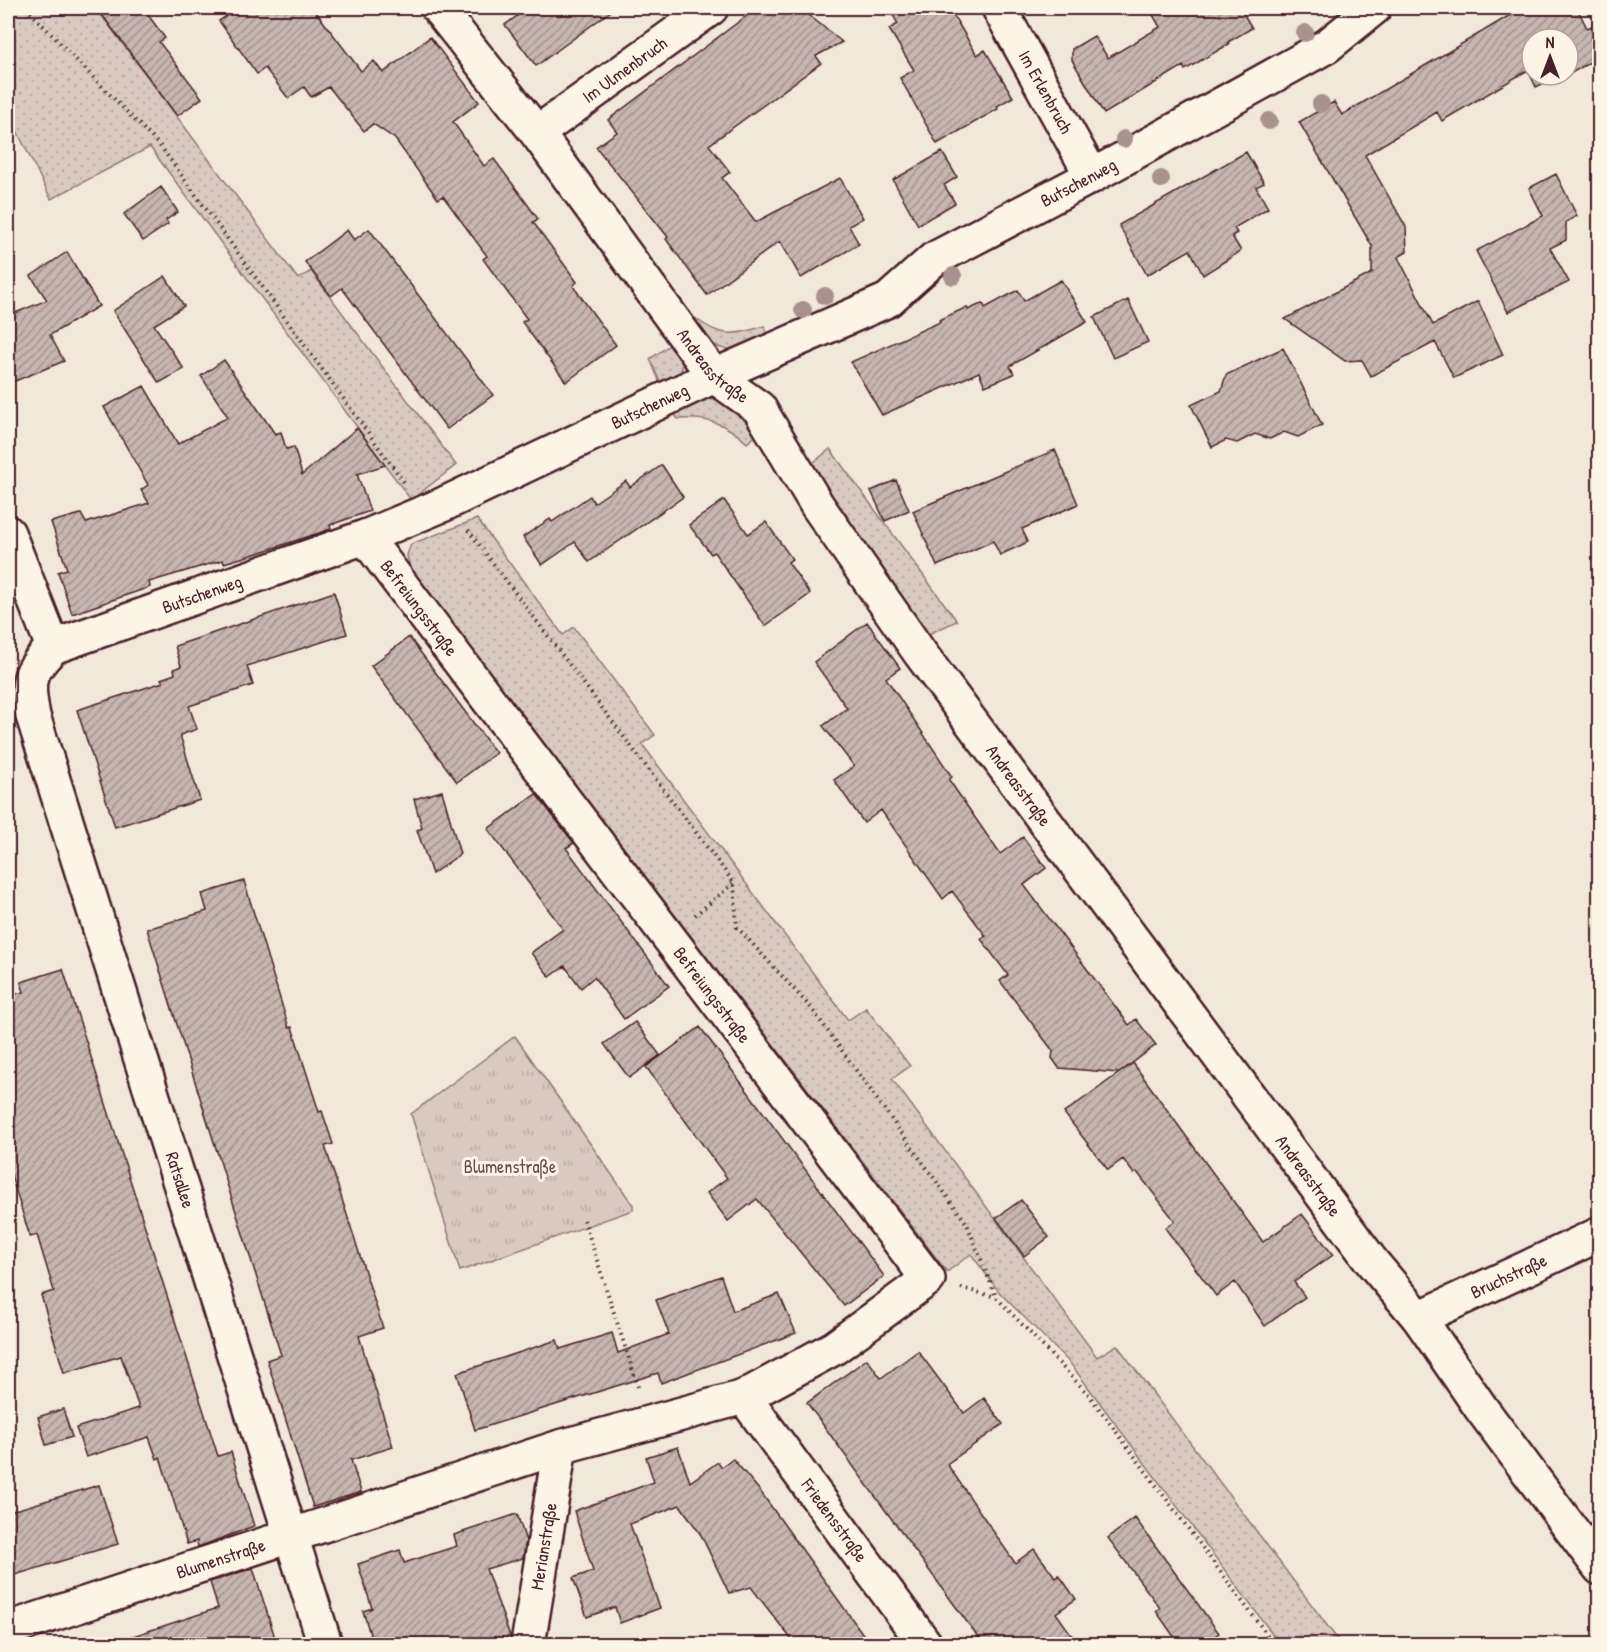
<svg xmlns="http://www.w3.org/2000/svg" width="1607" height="1652" viewBox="0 0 1607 1652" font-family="'Patrick Hand',sans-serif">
	<defs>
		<pattern id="grass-dots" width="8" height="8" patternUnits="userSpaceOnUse" patternTransform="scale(1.5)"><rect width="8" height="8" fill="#d8cac0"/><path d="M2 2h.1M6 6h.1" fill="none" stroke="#bbada5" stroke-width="1.8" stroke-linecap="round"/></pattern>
		<pattern id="park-tufts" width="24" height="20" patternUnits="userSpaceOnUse" patternTransform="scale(1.5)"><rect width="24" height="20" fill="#d8cac0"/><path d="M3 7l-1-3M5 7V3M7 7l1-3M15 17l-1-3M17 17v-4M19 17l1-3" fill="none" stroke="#bbada5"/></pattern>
		<pattern id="building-hatch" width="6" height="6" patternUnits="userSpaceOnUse" patternTransform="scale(1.5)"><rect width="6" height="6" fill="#c7b6af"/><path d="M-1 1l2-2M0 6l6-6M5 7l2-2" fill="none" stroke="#a4938f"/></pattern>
	</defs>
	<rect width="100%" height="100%" fill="#f1e8da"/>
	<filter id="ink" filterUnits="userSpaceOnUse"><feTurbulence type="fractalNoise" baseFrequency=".0167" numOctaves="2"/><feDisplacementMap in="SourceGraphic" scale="12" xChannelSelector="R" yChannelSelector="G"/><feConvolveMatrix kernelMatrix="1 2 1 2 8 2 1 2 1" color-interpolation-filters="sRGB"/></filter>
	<g filter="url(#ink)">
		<path fill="url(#grass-dots)" stroke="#917476" stroke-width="1.5" d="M 8,8 L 96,8 L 298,279 L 311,271 L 456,465 L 411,500 L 150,147 L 51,199 L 8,113 Z
			M 695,318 C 721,338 734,336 764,326 L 769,337 C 732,354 717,357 691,323 Z
			M 675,341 L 683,357 L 681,376 L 662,387 L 650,359 Z
			M 706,398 C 731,398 744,416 758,434 L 747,443 C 726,423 707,417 678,419 L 673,412 Z
			M 830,449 L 957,621 L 924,636 L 831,505 L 813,463 Z
			M 477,519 L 563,635 L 574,627 L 655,735 L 642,744 L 848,1020 L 866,1008 L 910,1066 L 892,1079 L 1097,1357 L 1117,1345 L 1341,1644 L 1280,1644 L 1070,1363 L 1000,1293 L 971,1254 L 947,1272 L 410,568 L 407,555 L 411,544 Z"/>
		<path fill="url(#park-tufts)" stroke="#917476" stroke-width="1.5" d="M 515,1036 L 633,1205 L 633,1210 L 460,1271 L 411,1114 Z"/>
		<path fill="url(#building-hatch)" stroke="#4a1f2b" stroke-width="1.5" d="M 97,8 L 143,8 L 165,38 L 159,42 L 202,98 L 177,116 Z
			M 238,8 L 313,8 L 361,71 L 374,61 L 383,73 L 430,37 L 479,102 L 453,122 L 484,166 L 494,159 L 520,194 L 538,219 L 533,222 L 577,282 L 573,286 L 616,345 L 566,382 L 522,322 L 527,319 L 483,259 L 487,256 L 443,196 L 438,199 L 395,139 L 373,124 L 364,131 L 329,87 L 311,97 L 304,87 L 288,98 L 265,68 L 257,74 L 219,21 Z
			M 528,8 L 615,8 L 536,66 L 505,25 Z
			M 757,8 L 800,8 L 842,42 L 816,56 L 821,63 L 709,145 L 730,172 L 722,178 L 756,222 L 840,178 L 863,218 L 849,226 L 859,244 L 801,278 L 780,241 L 707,295 L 666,239 L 668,237 L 596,147 L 617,132 L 608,120 Z
			M 889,8 L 949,8 L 977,55 L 985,50 L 1013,97 L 997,106 L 998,109 L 937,144 L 900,78 L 914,70 L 889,29 L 898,24 Z
			M 1149,8 L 1240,8 L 1252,28 L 1228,42 L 1229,44 L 1185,70 L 1183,66 L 1104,114 L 1072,60 L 1072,49 L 1094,36 L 1108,58 L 1160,27 Z
			M 1522,8 L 1577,8 L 1587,28 L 1599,23 L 1599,57 L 1568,75 L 1568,39 L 1532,39 L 1532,75 L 1561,75 L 1536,87 L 1528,70 L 1442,121 L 1437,112 L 1365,155 L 1406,227 L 1407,252 L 1398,257 L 1433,325 L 1478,301 L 1503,355 L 1454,378 L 1435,342 L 1371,376 L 1362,360 L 1345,361 L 1285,319 L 1372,273 L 1372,246 L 1299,122 L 1334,102 L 1342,115 Z
			M 942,152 L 957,177 L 944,185 L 955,203 L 918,225 L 893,180 Z
			M 1246,152 L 1264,183 L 1256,187 L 1268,208 L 1234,228 L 1237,233 L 1232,236 L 1241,251 L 1203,275 L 1190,250 L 1147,275 L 1119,225 Z
			M 1556,174 L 1577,216 L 1566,222 L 1566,240 L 1550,248 L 1569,282 L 1508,312 L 1476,251 L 1543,216 L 1529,188 Z
			M 161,187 L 178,212 L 166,220 L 168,224 L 143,241 L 124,214 Z
			M 369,229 L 493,395 L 447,429 L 342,288 L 331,296 L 305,262 L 347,230 L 354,240 Z
			M 67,252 L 99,306 L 50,335 L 64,361 L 8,384 L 8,316 L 47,300 L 31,276 Z
			M 165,276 L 184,306 L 154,325 L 184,369 L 159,383 L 113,311 Z
			M 1061,280 L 1087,322 L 1010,366 L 1014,374 L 985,386 L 979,372 L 882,415 L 851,362 L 940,322 L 939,320 L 967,307 L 968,310 L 983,303 L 985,308 L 1018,290 L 1024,301 Z
			M 1128,300 L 1148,342 L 1113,358 L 1094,317 Z
			M 1283,348 L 1322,425 L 1298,437 L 1284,432 L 1270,439 L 1255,434 L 1237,443 L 1226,440 L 1212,447 L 1191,405 L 1221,391 L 1226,375 Z
			M 224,360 L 275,434 L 281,432 L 286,449 L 294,447 L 302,475 L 357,428 L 385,465 L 357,474 L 370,511 L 330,525 L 331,529 L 258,553 L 224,563 L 223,560 L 149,582 L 150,587 L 72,614 L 58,572 L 67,569 L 51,522 L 81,514 L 86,523 L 149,503 L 141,490 L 148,485 L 104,407 L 144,386 L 178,444 L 228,417 L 201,376 Z
			M 1055,450 L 1078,504 L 1022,529 L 1028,542 L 1000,555 L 993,541 L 937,566 L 913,511 Z
			M 662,465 L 683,497 L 589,562 L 575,542 L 542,565 L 523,537 L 550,519 L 552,522 L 590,496 L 594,503 L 626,481 L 630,487 Z
			M 896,480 L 909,510 L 885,521 L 871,491 Z
			M 724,500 L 748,534 L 766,522 L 792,559 L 788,562 L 810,594 L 765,626 L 714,552 L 711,554 L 689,525 Z
			M 334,592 L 347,634 L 247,666 L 253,685 L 189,706 L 197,729 L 180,735 L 200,800 L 115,827 L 77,710 L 163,682 L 161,679 L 175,674 L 174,669 L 181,666 L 175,646 Z
			M 867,622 L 900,668 L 886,678 L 952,777 L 949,780 L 1000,854 L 1023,837 L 1046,868 L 1024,885 L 1129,1025 L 1136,1019 L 1156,1045 L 1119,1073 L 1059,1068 L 1052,1058 L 1053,1051 L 1000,981 L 1008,975 L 981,939 L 986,936 L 952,891 L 943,899 L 881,810 L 864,823 L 834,780 L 854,766 L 823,726 L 847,708 L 814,662 Z
			M 409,637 L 496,753 L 457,782 L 371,666 Z
			M 442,791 L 460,854 L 432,874 L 417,830 L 422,828 L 414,799 Z
			M 536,794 L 574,843 L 566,848 L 669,986 L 624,1019 L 594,977 L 581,988 L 565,966 L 550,977 L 531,953 L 563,929 L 488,829 Z
			M 244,881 L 289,1028 L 292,1027 L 319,1112 L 322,1111 L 333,1144 L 325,1146 L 383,1328 L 359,1336 L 393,1447 L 351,1460 L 361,1492 L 313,1507 L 267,1360 L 281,1355 L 147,929 L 207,911 L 202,894 Z
			M 63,969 L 218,1456 L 231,1452 L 254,1526 L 198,1547 L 197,1541 L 187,1544 L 160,1457 L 157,1459 L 149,1437 L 86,1457 L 76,1428 L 139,1408 L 121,1356 L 64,1373 L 41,1295 L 54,1291 L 37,1235 L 30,1237 L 8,1165 L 8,996 L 24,992 L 21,982 Z
			M 635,1022 L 660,1055 L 629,1078 L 604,1044 Z
			M 700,1027 L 884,1276 L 844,1306 L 757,1199 L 728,1221 L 707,1193 L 727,1178 L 646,1067 Z
			M 1133,1063 L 1263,1242 L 1302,1214 L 1333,1255 L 1294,1282 L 1305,1297 L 1265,1326 L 1235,1282 L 1216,1296 L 1165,1228 L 1175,1221 L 1137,1172 L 1134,1174 L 1123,1159 L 1108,1170 L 1064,1113 Z
			M 1021,1200 L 1049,1237 L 1024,1256 L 996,1218 Z
			M 721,1276 L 733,1311 L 779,1294 L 796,1333 L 661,1383 L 658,1373 L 475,1430 L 457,1373 L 557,1340 L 560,1349 L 612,1333 L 618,1353 L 669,1334 L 656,1300 Z
			M 918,1351 L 964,1413 L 984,1398 L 1003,1424 L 947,1464 L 1015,1563 L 1034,1549 L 1056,1578 L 1059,1575 L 1076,1599 L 1056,1613 L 1078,1644 L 983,1644 L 807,1403 L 867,1359 L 881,1378 Z
			M 63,1409 L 72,1437 L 46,1445 L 38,1417 Z
			M 678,1447 L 690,1482 L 718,1462 L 722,1467 L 733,1459 L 760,1491 L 870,1644 L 827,1644 L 822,1638 L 813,1644 L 795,1644 L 751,1587 L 729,1593 L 701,1535 L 680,1505 L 630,1524 L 660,1608 L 620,1623 L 615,1607 L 587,1617 L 573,1578 L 593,1571 L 574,1511 L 654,1482 L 646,1457 Z
			M 99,1485 L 118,1544 L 8,1577 L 8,1512 Z
			M 517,1514 L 526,1541 L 523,1558 L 486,1569 L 510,1636 L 510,1644 L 373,1644 L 363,1611 L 372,1608 L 358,1564 L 400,1550 L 404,1563 L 457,1546 L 454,1535 Z
			M 1135,1518 L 1219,1633 L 1203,1644 L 1179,1644 L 1156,1611 L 1160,1608 L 1108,1538 Z
			M 253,1568 L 277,1644 L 125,1644 L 124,1639 L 218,1608 L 210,1582 Z"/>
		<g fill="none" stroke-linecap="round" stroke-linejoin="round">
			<defs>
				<g id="minor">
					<path id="s1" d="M 438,8 L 537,133 L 714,376 L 759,408 L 817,505 L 920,653 L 1372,1262 L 1419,1318 L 1481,1408 L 1600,1568"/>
					<path id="s2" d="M 999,8 L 1092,176"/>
					<path id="s3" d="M 537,133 L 711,8"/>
					<path d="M 8,533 L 53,647"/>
					<path id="s4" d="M 1419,1318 L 1600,1234"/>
					<path id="s5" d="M 744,1397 L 925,1644"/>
					<path id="s6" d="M 8,1629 L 560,1447 L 744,1397 L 834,1348 L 928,1279 L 365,537"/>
					<path id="s7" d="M 325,1644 L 33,716 C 26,680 27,674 53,647 L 365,537 L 442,505 L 714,376 L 888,300 L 934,259 L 1092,176 L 1327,46 L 1374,8"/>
					<path id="s8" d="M 528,1644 L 560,1447"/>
				</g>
			</defs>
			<use href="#minor" stroke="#4a1f2b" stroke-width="38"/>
			<path stroke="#4a1f2b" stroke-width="4" stroke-dasharray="1.5 4.5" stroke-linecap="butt" d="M 26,8 L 161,147 L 406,485
				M 468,530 L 734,883 L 737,927 L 812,1009 L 967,1224 L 996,1297 L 1089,1395 L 1274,1644
				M 695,915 L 734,883
				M 584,1220 L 639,1390
				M 961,1288 L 996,1297"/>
			<use href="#minor" stroke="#fcf5e5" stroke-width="33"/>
		</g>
		<g fill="#a9918e">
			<circle cx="1305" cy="33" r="9"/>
			<circle cx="1321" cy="104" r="9"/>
			<circle cx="1269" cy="121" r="9"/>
			<circle cx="1124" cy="139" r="9"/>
			<circle cx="1161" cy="179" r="9"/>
			<circle cx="953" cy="276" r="9"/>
			<circle cx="825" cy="296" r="9"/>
			<circle cx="803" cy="310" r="9"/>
		</g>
	</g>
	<g text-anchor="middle" stroke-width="6" stroke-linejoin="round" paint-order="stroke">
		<g font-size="18" fill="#4a1f2b" stroke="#fcf5e5">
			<text dy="6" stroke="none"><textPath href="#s3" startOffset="108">Im Ulmenbruch</textPath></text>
			<text dy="6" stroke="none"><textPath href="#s2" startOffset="96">Im Erlenbruch</textPath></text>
			<text dy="6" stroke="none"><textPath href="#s7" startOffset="2180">Butschenweg</textPath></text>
			<text dy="6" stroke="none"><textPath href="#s1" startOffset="452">Andreasstraße</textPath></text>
			<text dy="6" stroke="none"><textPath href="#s7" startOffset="1694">Butschenweg</textPath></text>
			<text dy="6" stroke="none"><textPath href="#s7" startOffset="1208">Butschenweg</textPath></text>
			<text transform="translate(419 608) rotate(53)" y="6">Befreiungsstraße</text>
			<text dy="6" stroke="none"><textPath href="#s1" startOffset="974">Andreasstraße</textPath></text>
			<text transform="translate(712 995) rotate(53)" y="6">Befreiungsstraße</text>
			<text dy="6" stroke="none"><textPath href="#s1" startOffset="1460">Andreasstraße</textPath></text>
			<text transform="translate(180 1180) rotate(72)" y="6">Ratsallee</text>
			<text dy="6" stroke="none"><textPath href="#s4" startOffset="99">Bruchstraße</textPath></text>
			<text dy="6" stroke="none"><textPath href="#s5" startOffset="153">Friedensstraße</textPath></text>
			<text dy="6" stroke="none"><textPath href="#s8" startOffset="99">Merianstraße</textPath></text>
			<text dy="6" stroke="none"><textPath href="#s6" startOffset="224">Blumenstraße</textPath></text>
		</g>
		<g font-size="18" fill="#6e4a50" stroke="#fcf5e5">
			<text x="510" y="1173">Blumenstraße</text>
		</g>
	</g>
	<rect width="1607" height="1652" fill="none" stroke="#fcf5e5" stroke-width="30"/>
	<rect x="15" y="15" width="1577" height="1622" fill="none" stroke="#4a1f2b" stroke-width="2" filter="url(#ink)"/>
	<g transform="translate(1550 57)"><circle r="28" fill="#fcf5e5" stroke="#b59f9b" stroke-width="1.5"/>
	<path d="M0-4.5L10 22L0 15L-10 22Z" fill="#4a1f2b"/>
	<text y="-9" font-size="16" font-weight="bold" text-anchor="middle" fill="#4a1f2b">N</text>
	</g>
</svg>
